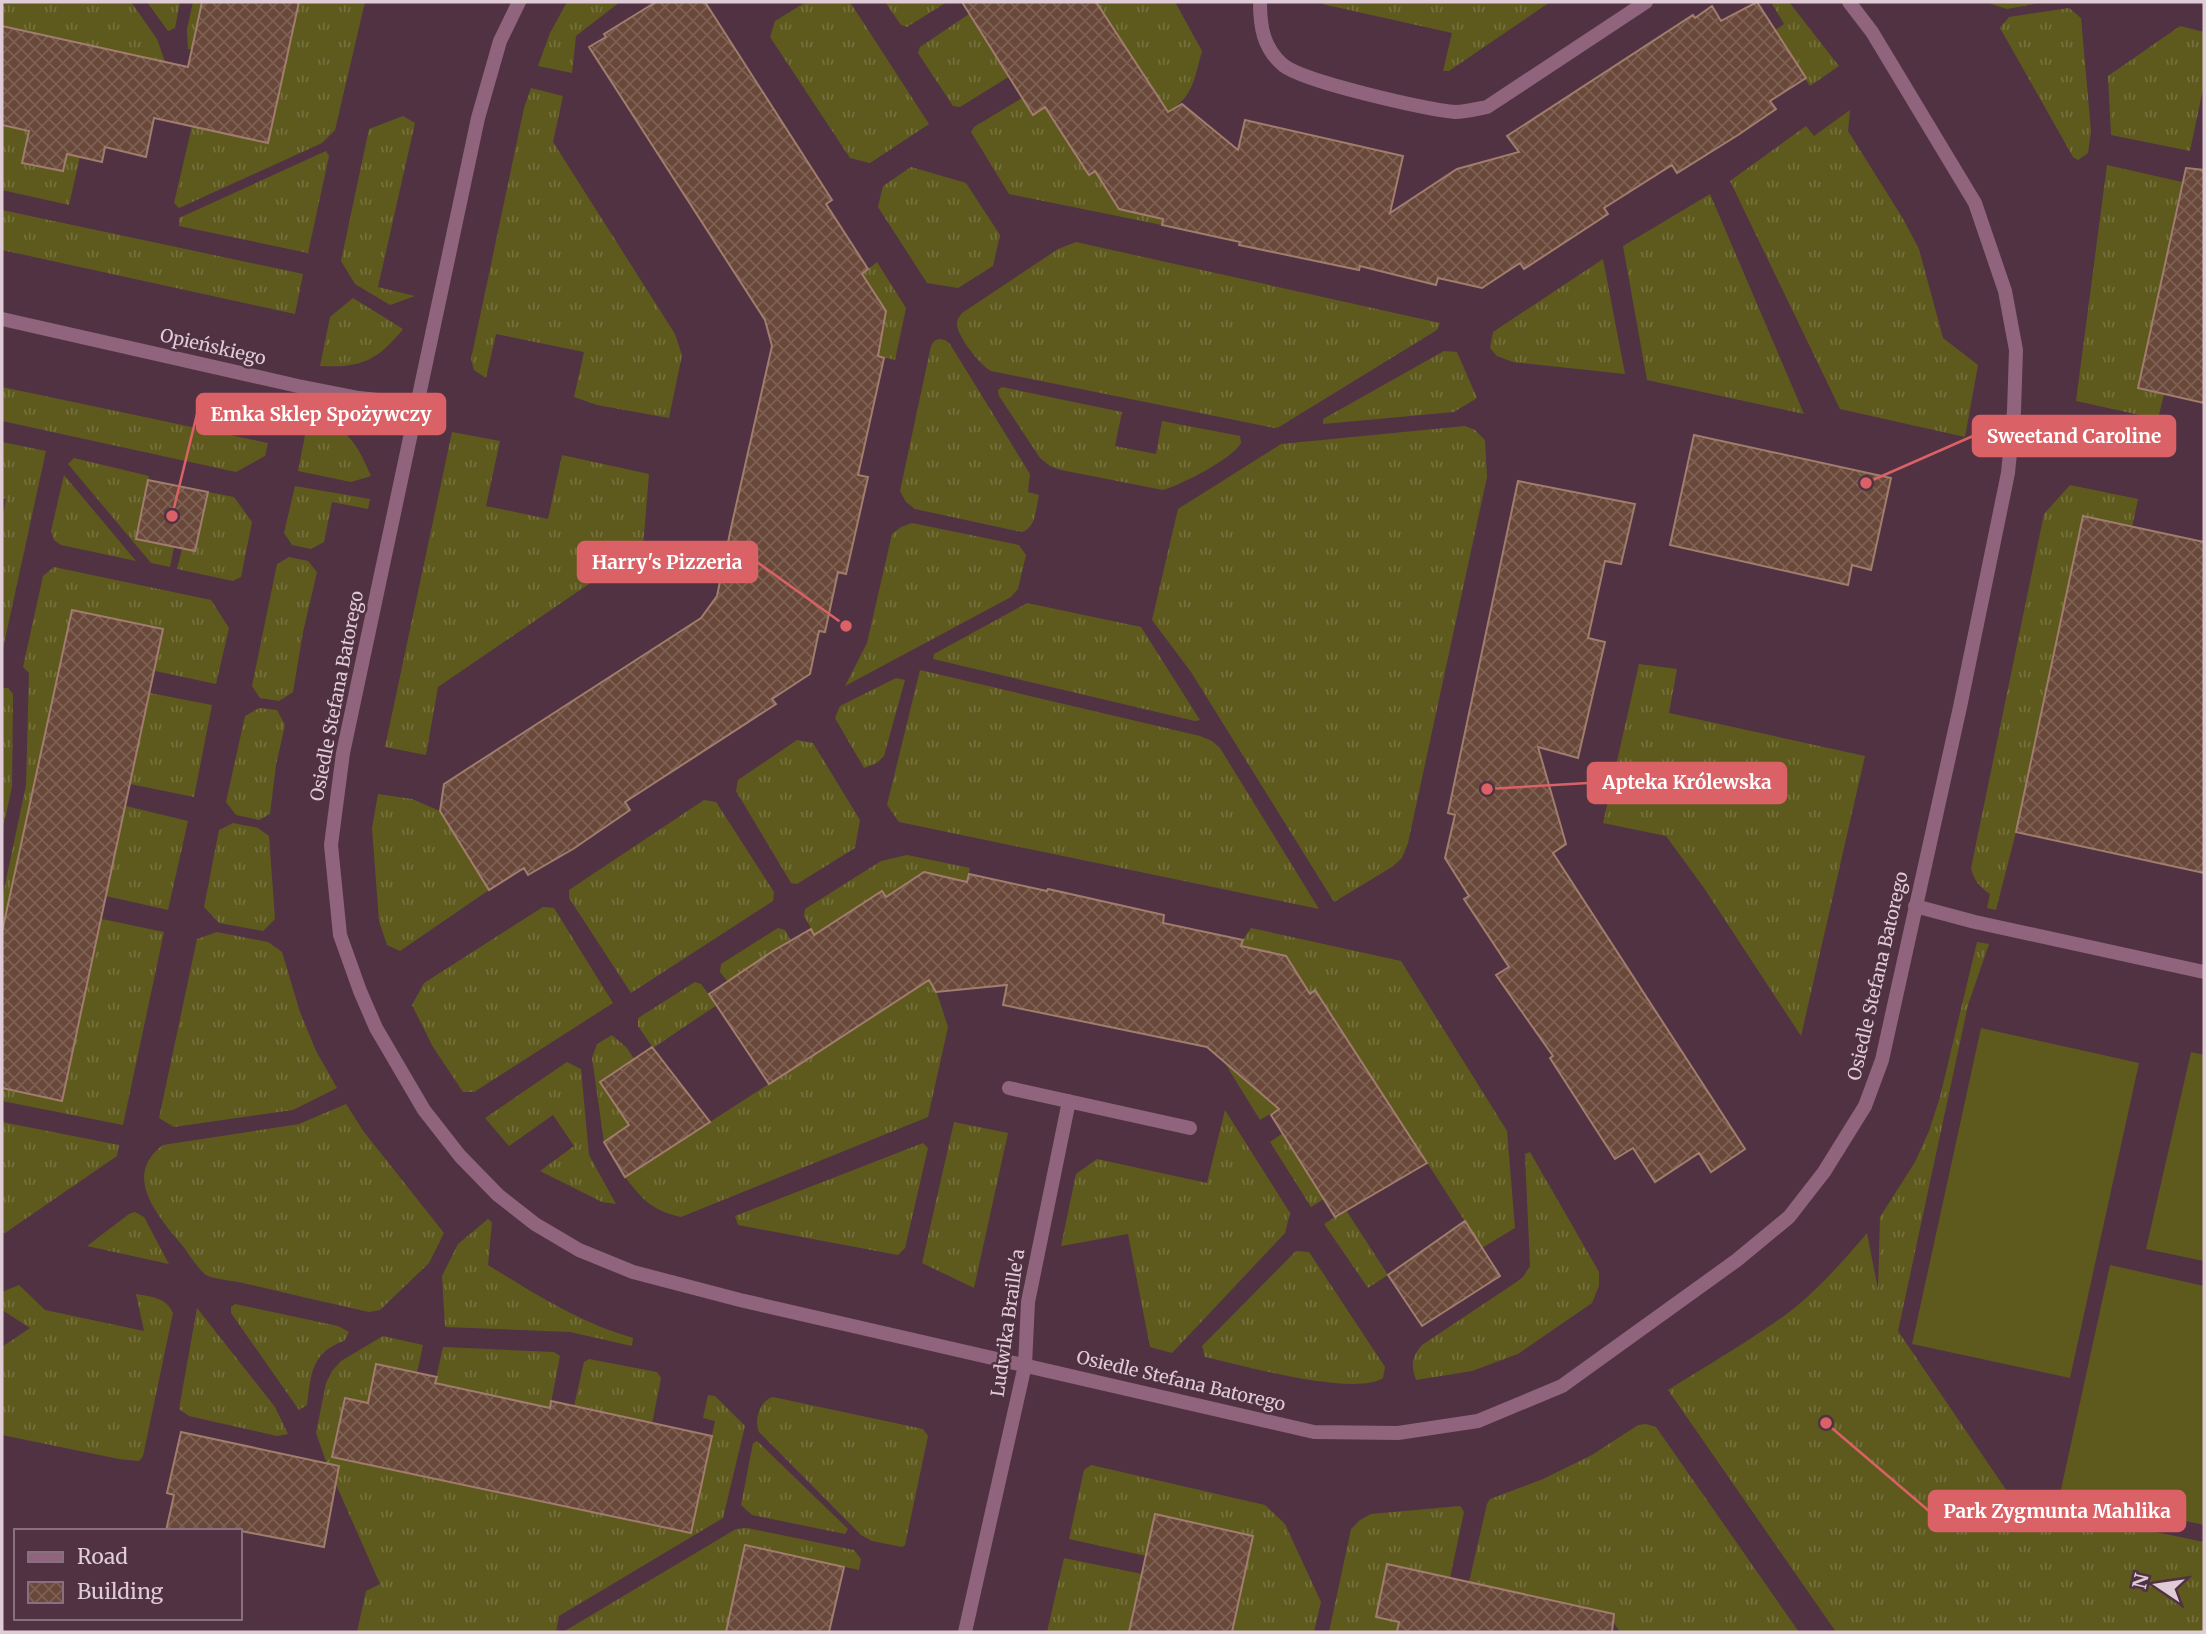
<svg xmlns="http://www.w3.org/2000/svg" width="2206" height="1634" viewBox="0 0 2206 1634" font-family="Merriweather,serif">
	<defs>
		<pattern id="grass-tufts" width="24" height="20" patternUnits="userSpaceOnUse" patternTransform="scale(1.75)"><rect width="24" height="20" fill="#5e5a1e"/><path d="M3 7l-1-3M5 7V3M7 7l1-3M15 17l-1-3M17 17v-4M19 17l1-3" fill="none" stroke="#75703e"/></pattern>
		<pattern id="building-cross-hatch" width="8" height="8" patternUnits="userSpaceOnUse" patternTransform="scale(1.75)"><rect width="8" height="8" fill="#694839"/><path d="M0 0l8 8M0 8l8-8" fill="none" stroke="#7e6155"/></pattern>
	</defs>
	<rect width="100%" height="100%" fill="#503243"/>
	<path fill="url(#grass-tufts)" d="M 2,2 L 131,2 L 157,39 L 165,62 L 2,26 Z
		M 147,2 L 180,2 L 175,28 L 168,31 Z
		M 193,2 L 202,2 L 192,49 L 188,49 L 187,29 Z
		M 299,2 L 365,2 L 335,130 L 322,143 L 179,208 L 174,203 L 192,126 L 268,142 Z
		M 567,2 L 620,2 L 576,36 L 572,73 L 538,66 L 550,33 Z
		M 806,2 L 850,2 L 929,124 L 870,163 L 850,158 L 770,37 L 775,21 Z
		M 885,2 L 947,2 L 907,27 L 901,25 Z
		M 1096,2 L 1175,2 L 1202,51 C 1194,79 1194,96 1168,112 Z
		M 1323,2 L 1550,2 L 1449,71 L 1443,71 L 1452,33 L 1322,4 Z
		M 1771,2 L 1789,2 L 1839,66 L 1810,86 L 1774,31 L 1784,24 Z
		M 1985,2 L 2044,2 L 2007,9 Z
		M 2069,8 L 2081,18 L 2091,131 L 2088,153 L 2078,160 L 2073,157 L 2000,28 L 2009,17 Z
		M 969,14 L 979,31 L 996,20 L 1026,66 L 960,107 L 953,106 L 918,53 L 920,47 Z
		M 2180,26 L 2204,32 L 2204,84 L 2190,151 L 2111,135 L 2108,76 Z
		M 531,88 L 563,96 L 553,142 L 675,334 L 682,355 L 669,418 L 597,405 L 574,397 L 584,352 L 496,334 L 486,378 L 474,370 L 471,359 L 524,108 Z
		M 1022,98 L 1051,103 L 1066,140 L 1089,175 L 1095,171 L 1119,208 L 1163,219 L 1162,225 L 1009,194 L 971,132 L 974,127 Z
		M 1850,110 L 1848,131 L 1902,217 L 1919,249 L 1943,338 L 1978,365 L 1965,437 L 1840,409 L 1730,181 L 1806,126 L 1814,136 Z
		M 403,116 L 415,123 L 378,287 L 415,296 L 390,305 L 355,284 L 341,261 L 369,129 Z
		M 2,125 L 30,131 L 22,163 L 62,171 L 68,149 L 83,143 L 69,205 L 2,190 Z
		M 326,151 L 329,156 L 308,253 L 179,226 L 179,218 Z
		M 2107,165 L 2182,182 L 2138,388 L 2164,394 L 2158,419 L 2076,401 Z
		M 911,167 L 966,183 L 1000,235 L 993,266 L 958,288 L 927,283 L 878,207 L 883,186 Z
		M 1710,194 L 1804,414 L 1647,380 L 1623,246 Z
		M 2,210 L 303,274 L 295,314 L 2,250 Z
		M 1076,242 L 1440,323 L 1437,330 L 1279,427 L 1274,428 L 991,371 C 980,365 957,336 957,324 C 957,318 959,318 962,313 L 1058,249 Z
		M 1603,259 L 1625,374 L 1513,362 L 1497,356 L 1490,348 L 1493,332 Z
		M 877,262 L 906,308 L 895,360 L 878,356 L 886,311 L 862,274 Z
		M 353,298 L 403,329 C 377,361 361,368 320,366 L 330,317 Z
		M 939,339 L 945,340 L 950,344 L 1030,474 L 1028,492 L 1039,495 C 1036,508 1036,528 1022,532 L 915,509 L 906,502 L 900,491 L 931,346 L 934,341 Z
		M 1444,351 L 1457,352 L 1477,398 L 1454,412 L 1323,424 L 1323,419 Z
		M 2,387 L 268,443 L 265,456 L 236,472 L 2,421 Z
		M 1002,387 L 1122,412 L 1115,446 L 1156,454 L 1162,421 L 1235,435 L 1240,436 L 1241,443 C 1232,459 1181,485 1163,490 L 1061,470 L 1050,466 L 1040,458 L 999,396 L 998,390 Z
		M 309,415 C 347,427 356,441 371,476 L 351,482 L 298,471 Z
		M 1465,426 L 1475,430 L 1485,440 L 1487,477 L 1408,843 L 1402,858 L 1392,867 L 1334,902 L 1191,672 L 1152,620 L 1178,509 L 1281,444 Z
		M 452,432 L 500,441 L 486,506 L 548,519 L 562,455 L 649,474 L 643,547 L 438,687 L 426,755 L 385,747 Z
		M 2,442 L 46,451 L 2,653 L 2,520 L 6,499 L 2,498 Z
		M 74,458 L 149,476 L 136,539 L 174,547 L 170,567 L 151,563 L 68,464 Z
		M 64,475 L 136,561 L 61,545 L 54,540 L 51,531 Z
		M 2070,485 L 2138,499 L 2132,527 L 2083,517 L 2016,832 L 1996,910 L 1987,908 L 1990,894 C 1980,887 1974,881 1971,868 L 2044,514 Z
		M 295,486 L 370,499 L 368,509 L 332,502 L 324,542 L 311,549 L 292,545 L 284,533 Z
		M 208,492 L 234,497 L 252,522 L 241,577 L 233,581 L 177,569 L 182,549 L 195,551 Z
		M 912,523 L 1019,545 L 1026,555 L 1018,589 L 1011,597 L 845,686 L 867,643 L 892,534 L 901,527 Z
		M 289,557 L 308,561 L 317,572 L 303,632 L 293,692 L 279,701 L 260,698 L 252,686 L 277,564 Z
		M 54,567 L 211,600 L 229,628 L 216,684 L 155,671 L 163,629 L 72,610 L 2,932 L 2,899 L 26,785 L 29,673 L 23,667 L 43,576 Z
		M 1027,603 L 1141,627 L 1200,720 L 1195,721 L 933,659 L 934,654 Z
		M 1639,664 L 1677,669 L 1669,713 L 1865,756 L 1801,1036 L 1704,888 L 1666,836 L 1603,823 Z
		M 920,670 L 1200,736 L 1212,741 L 1220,748 L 1319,909 L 899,822 L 887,805 Z
		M 896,678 L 905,680 L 884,756 L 877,763 L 864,768 L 835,718 L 840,706 Z
		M 3,688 L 8,688 L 13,694 L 12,787 L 2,832 Z
		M 150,693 L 212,705 L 194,797 L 130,784 Z
		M 259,708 L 277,710 L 285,725 L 276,765 L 270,814 L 259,820 L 236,815 L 226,802 L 245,716 Z
		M 797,740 L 813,743 L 860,820 L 855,848 L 797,884 L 791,883 L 736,791 L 738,780 Z
		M 378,794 L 412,799 L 440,811 L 489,890 L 400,951 L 387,945 L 379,921 L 372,828 Z
		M 704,800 L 716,802 L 774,892 L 773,901 L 631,993 L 569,898 L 569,890 Z
		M 126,806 L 188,821 L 168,910 L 106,896 Z
		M 233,823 L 258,828 L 269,836 L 275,919 L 263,931 L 219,923 L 204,907 L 219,830 Z
		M 907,855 L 970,868 L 967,882 L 924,872 L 886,897 L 881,891 L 846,914 L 818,940 L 804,916 L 805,909 L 881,861 Z
		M 543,907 L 554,908 L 613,1003 L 474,1092 L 463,1092 L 433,1047 L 412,1005 L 424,983 Z
		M 102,919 L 164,932 L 123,1125 L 2,1101 L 2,1088 L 62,1100 Z
		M 778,928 L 785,930 L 791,941 L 728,982 L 720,972 L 721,964 Z
		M 1251,928 L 1401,961 L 1507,1131 L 1515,1228 L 1482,1248 L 1316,990 L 1310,994 L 1286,956 L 1241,946 L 1243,940 Z
		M 217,932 L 268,942 L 282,952 L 300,1012 L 316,1051 L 337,1088 L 293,1110 L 174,1127 L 159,1118 L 197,939 Z
		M 1977,942 L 1989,944 L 1968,1005 L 1898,1331 L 2015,1503 L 2204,1542 L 2204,1632 L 1836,1632 L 1668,1390 C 1703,1368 1739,1347 1774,1323 C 1810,1299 1839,1266 1867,1233 L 1878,1290 L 1880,1217 L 1915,1162 L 1929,1131 L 1940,1097 Z
		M 929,980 L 937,993 L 948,1027 L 928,1117 L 681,1217 C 651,1210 643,1200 625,1177 Z
		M 695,982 L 701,984 L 717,1005 L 653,1048 L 638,1026 L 638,1018 Z
		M 612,1035 L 627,1048 L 634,1059 L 600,1081 L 629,1125 L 604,1142 L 592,1058 L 597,1044 Z
		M 1223,1060 L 1280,1108 L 1260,1120 Z
		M 567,1062 L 581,1069 L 589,1155 L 616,1204 L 602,1202 L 540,1171 L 574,1146 L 553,1115 L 509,1146 L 485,1118 Z
		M 346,1104 L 364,1132 L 444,1233 L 429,1263 L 380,1310 L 369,1312 C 327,1303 285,1293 243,1283 C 234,1281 213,1279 206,1275 C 199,1270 188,1253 182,1245 C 159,1217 121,1176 163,1145 L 299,1124 Z
		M 1225,1110 L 1290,1213 L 1285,1233 L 1172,1353 L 1150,1347 L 1128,1234 L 1061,1246 L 1076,1174 L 1097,1159 L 1207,1183 Z
		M 2,1122 L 119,1145 L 117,1156 L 5,1233 L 2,1232 Z
		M 954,1122 L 1008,1133 L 974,1288 L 922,1263 Z
		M 1293,1126 L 1335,1192 L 1311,1207 L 1270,1142 Z
		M 923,1143 L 928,1148 L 905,1248 L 898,1255 L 738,1225 L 735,1216 Z
		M 1530,1152 L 1599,1272 L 1599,1286 L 1592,1303 L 1518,1354 L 1472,1371 L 1416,1380 C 1411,1365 1411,1358 1422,1345 L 1515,1283 L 1523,1277 L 1530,1266 L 1525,1154 Z
		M 1346,1210 L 1388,1275 L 1368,1288 L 1324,1224 Z
		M 135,1212 L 144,1217 L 169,1264 L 87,1246 L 129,1214 Z
		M 488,1219 L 492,1222 L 488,1265 C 535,1294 580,1323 633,1338 L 632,1346 L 570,1332 L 445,1327 L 442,1276 L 458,1244 Z
		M 1296,1251 L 1309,1252 L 1385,1367 L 1383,1378 C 1354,1397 1241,1365 1205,1357 L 1202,1346 Z
		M 19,1285 L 45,1310 L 144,1331 L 136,1294 C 151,1297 166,1297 173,1313 L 143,1456 L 139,1461 L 119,1459 L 2,1435 L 2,1347 L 30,1328 L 2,1310 L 2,1292 Z
		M 235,1304 L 338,1326 L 349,1332 L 344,1341 C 311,1352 311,1375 307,1405 L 299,1410 L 231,1313 L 231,1307 Z
		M 197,1308 L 275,1407 L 288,1434 L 277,1436 L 189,1416 L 179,1409 Z
		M 383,1336 L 423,1345 L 417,1373 L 376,1364 L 368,1403 L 344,1398 L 337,1436 L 356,1461 L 691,1533 L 715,1421 L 703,1418 L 708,1395 L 715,1396 L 745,1426 L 723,1518 L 559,1616 L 556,1632 L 357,1632 L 366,1591 L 380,1584 L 327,1464 L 316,1433 L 326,1383 L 332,1371 L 341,1361 Z
		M 443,1347 L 554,1352 L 560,1356 L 550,1408 L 513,1400 L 510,1410 L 474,1391 L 435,1383 Z
		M 589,1359 L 657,1372 L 661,1378 L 651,1429 L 574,1406 L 584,1362 Z
		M 773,1397 L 923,1429 L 928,1436 L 905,1545 L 902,1547 L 872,1541 L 861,1535 L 759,1432 C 754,1420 759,1401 773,1397 Z
		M 1646,1424 L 1656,1427 L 1799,1632 L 1620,1632 L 1612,1620 L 1568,1604 L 1469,1582 L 1487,1504 L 1490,1499 L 1543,1479 L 1592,1455 L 1638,1425 Z
		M 757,1441 L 848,1529 L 845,1534 L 752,1515 L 741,1505 L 753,1443 Z
		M 1091,1465 L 1265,1505 L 1285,1524 L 1321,1602 L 1314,1632 L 1232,1632 L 1252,1536 L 1155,1514 L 1146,1556 L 1069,1539 L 1084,1470 Z
		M 1460,1506 L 1464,1512 L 1450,1578 L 1410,1569 L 1397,1632 L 1329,1632 L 1351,1529 L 1360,1520 L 1371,1514 Z
		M 747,1528 L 854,1550 L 861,1559 L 859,1570 L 746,1545 L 726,1632 L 563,1632 L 736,1529 Z
		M 1064,1558 L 1142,1574 L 1129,1632 L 1047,1632 Z"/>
	<path fill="#5e5a1e" d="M 1981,1028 L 2139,1063 L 2070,1378 L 1912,1344 Z
		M 2191,1052 L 2204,1055 L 2204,1261 L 2146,1249 Z
		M 2110,1265 L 2204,1286 L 2204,1525 L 2060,1494 Z"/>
	<path fill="url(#building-cross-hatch)" stroke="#a17d6d" stroke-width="2" d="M 202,2 L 299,2 L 268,143 L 154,118 L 146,157 L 105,147 L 102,162 L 67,154 L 63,171 L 22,163 L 29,131 L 2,125 L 2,26 L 188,67 Z
		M 656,2 L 705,2 L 832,200 L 826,204 L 868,269 L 862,274 L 886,311 L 878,356 L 884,358 L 858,475 L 868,477 L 846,574 L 838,572 L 825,632 L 819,631 L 810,674 L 772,699 L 776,704 L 625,802 L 630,810 L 573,849 L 528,875 L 524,868 L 489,890 L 440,811 L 444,784 L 701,618 L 717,596 L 731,528 L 772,346 L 765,320 L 589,47 L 606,37 L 604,34 Z
		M 962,2 L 1096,2 L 1168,112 L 1182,104 L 1238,150 L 1245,120 L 1403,156 L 1390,213 L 1457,169 L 1519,152 L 1507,136 L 1693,15 L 1695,18 L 1712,6 L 1721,21 L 1757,2 L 1806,78 L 1770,101 L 1776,109 L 1738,135 L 1677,173 L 1672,165 L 1604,208 L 1608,214 L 1524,269 L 1520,263 L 1482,288 L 1438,278 L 1436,285 L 1360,266 L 1359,270 L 1239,245 L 1240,242 L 1162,225 L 1163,219 L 1119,209 L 1095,171 L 1089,175 L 1045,107 L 1033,115 Z
		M 2186,168 L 2204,170 L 2204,403 L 2138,388 Z
		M 1694,435 L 1891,478 L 1871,570 L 1852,565 L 1848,585 L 1670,545 Z
		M 148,480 L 208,492 L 195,551 L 136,539 Z
		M 1518,481 L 1635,504 L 1621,564 L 1605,561 L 1588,638 L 1605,642 L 1578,758 L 1538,747 L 1566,844 L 1553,853 L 1745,1149 L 1711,1172 L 1699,1153 L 1655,1182 L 1633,1148 L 1615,1159 L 1550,1058 L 1553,1056 L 1496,975 L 1509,967 L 1464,899 L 1469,896 L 1445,858 L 1455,815 L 1448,813 Z
		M 2083,516 L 2204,542 L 2204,873 L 2016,832 Z
		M 72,610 L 163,629 L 62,1101 L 2,1088 L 2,932 Z
		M 924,872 L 967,882 L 969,874 L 1047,891 L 1048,889 L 1164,915 L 1163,923 L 1243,940 L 1241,946 L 1286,956 L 1310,994 L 1315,990 L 1427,1163 L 1335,1217 L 1271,1115 L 1279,1109 L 1207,1047 L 1003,1005 L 1007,985 L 936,992 L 929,980 L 769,1084 L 709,994 L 773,951 L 811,929 L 814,935 L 882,891 L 886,897 Z
		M 652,1047 L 710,1122 L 625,1177 L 604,1142 L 629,1125 L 600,1082 Z
		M 1465,1221 L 1500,1276 L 1422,1326 L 1388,1275 Z
		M 376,1364 L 437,1377 L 435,1383 L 550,1408 L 551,1401 L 712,1436 L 691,1533 L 332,1457 L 345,1398 L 368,1403 Z
		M 181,1432 L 339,1466 L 324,1547 L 241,1531 L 166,1531 L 174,1495 L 167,1493 Z
		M 1155,1514 L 1253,1536 L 1232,1632 L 1129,1632 Z
		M 745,1545 L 844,1567 L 829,1632 L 726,1632 Z
		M 1387,1564 L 1614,1614 L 1612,1632 L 1397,1632 L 1399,1622 L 1376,1617 Z"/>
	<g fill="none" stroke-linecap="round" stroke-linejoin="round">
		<path stroke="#90647c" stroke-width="14" d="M 519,2 L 500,41 L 478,118 L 343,753 L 331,845 L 340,935 L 360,991 L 376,1028 L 424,1110 L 460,1156 L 498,1195 L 535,1224 L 579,1250 L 633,1272 L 740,1300 L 1314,1432 L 1398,1433 L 1478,1421 L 1562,1386 L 1737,1260 L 1789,1217 L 1824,1172 L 1865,1106 L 1882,1060 L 1960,707 L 2008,473 L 2014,411 L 2016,350 L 2005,291 L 1975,203 L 1872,32 L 1849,2
			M 1260,2 C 1260,26 1263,48 1283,65 C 1304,82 1425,109 1455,112 C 1465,112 1477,109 1487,107 L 1646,2
			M 2,319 L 298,386 L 359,398 L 416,404
			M 1915,906 L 1975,922 L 2204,972
			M 1009,1088 L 1190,1128
			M 965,1632 L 1025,1365 L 1028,1302 L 1069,1101"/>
	</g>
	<g text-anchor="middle" stroke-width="5" stroke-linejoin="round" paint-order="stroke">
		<g font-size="18" fill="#e0ccd6" stroke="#503243">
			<text transform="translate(213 347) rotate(13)" y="6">Opieńskiego</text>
			<text transform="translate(337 696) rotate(-79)" y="6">Osiedle Stefana Batorego</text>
			<text transform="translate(1878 976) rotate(-77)" y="6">Osiedle Stefana Batorego</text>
			<text transform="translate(1008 1323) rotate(-82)" y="6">Ludwika Braille'a</text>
			<text transform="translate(1181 1381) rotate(13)" y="6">Osiedle Stefana Batorego</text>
		</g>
	</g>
	<path fill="none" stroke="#da6165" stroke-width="2.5" d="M172 516L197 414M1866 483L1973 436M846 626L757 562M1487 789L1588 783M1826 1423L1929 1511"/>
	<g fill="#da6165" stroke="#503243" stroke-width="2.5">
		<circle cx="172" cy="516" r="7"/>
		<circle cx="1866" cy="483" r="7"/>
		<circle cx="846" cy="626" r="7"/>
		<circle cx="1487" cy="789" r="7"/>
		<circle cx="1826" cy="1423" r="7"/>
	</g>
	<g fill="#da6165" stroke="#da6165" stroke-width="2.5">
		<rect x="197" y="394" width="248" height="40" rx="7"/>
		<rect x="1973" y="416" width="202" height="40" rx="7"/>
		<rect x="578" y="542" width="179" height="40" rx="7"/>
		<rect x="1588" y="763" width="198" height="40" rx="7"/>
		<rect x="1929" y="1491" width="256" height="40" rx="7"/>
	</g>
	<g font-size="19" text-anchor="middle" font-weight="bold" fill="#fff">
		<text x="321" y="421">Emka Sklep Spożywczy</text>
		<text x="2074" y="443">Sweetand Caroline</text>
		<text x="667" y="569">Harry's Pizzeria</text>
		<text x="1687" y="789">Apteka Królewska</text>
		<text x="2057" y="1518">Park Zygmunta Mahlika</text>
	</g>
	<rect width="2206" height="1634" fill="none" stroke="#e0ccd6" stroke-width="7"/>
	<rect x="14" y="1529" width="228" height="91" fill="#503243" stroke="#8a707e" stroke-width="2"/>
	<rect x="28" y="1552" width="35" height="10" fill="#90647c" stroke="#8a707e" stroke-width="2"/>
	<text x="77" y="1564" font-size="21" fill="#e0ccd6">Road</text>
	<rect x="28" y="1582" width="35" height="21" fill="url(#building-cross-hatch)" stroke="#8a707e" stroke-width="2"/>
	<text x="77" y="1599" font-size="21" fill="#e0ccd6">Building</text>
	<g transform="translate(2157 1585) rotate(283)" stroke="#503243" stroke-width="5" paint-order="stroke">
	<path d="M0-5L12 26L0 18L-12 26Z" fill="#e0ccd6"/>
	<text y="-10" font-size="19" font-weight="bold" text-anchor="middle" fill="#e0ccd6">N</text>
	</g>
</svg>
